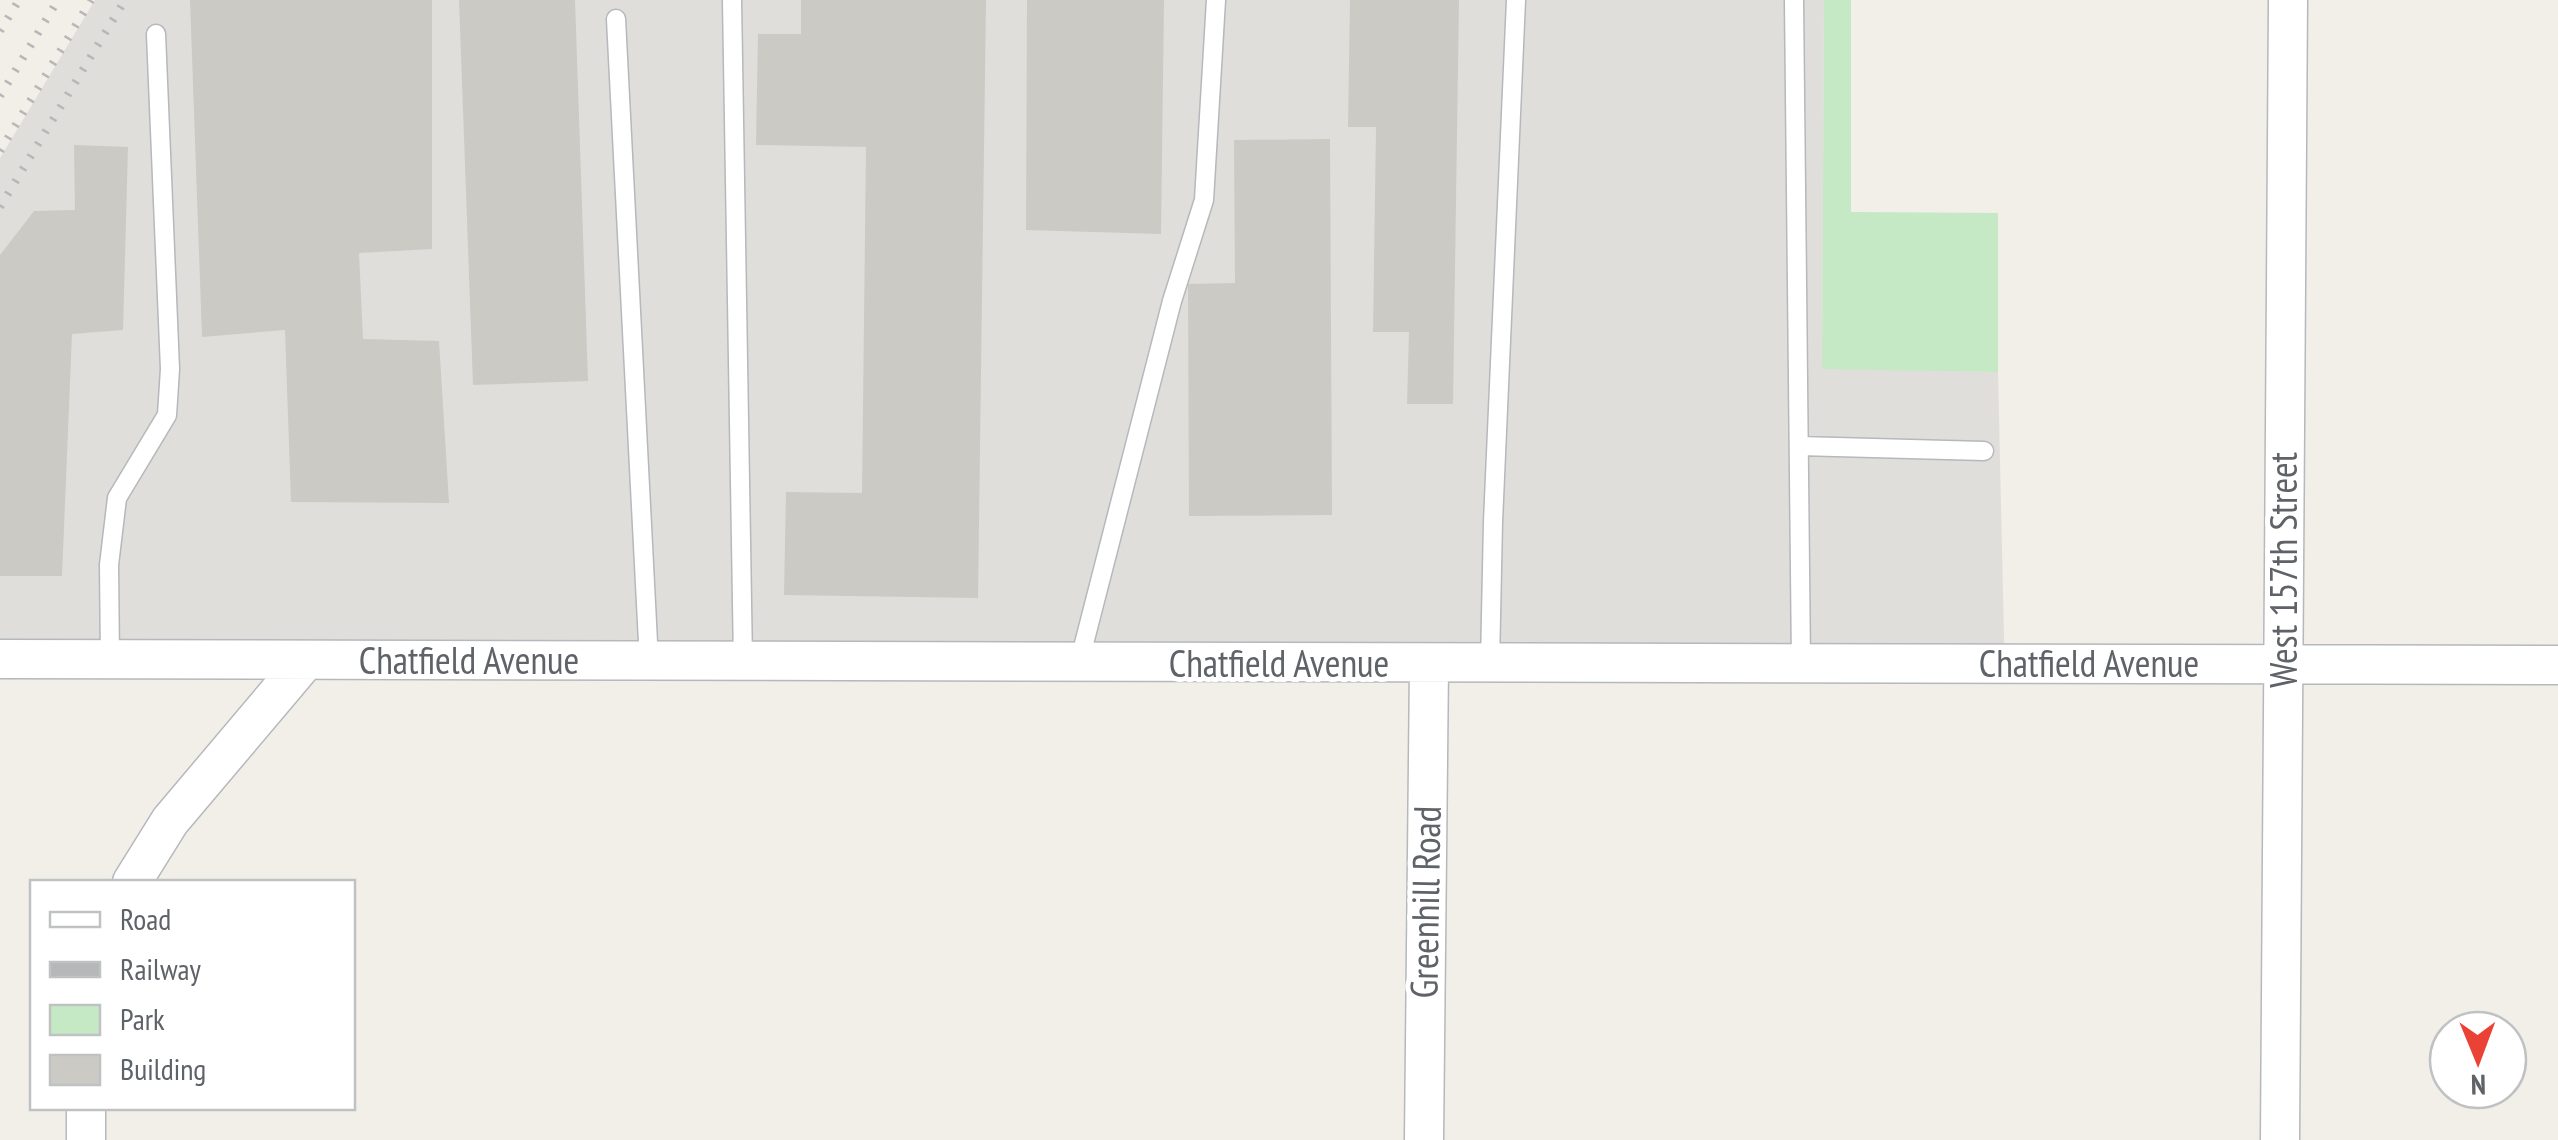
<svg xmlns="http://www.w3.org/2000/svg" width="2558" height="1140" viewBox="0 0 2558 1140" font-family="'PT Sans Narrow',sans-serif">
	<rect width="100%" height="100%" fill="#f1efe8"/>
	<path fill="#e0deda" d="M 95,0 L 1824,0 L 1822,368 L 1998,372 L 2005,681 L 0,676 L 0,158 Z"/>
	<path fill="#c5e8c5" d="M 1824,0 L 1851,0 L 1851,212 L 1998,213 L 1998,372 L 1822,369 Z"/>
	<path fill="#cccac5" d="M 190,0 L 432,0 L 432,249 L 359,253 L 363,339 L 439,341 L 449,503 L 291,502 L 285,330 L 202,337 Z
		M 459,0 L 575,0 L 588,381 L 473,385 Z
		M 801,0 L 986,0 L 978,598 L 784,595 L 786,492 L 862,493 L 866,147 L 756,145 L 758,34 L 801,34 Z
		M 1027,0 L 1164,0 L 1161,234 L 1026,230 Z
		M 1350,0 L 1459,0 L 1453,404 L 1407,404 L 1409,332 L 1373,332 L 1376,127 L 1348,127 Z
		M 1330,139 L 1332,515 L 1189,516 L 1188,284 L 1235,283 L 1234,140 Z
		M 74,145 L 128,147 L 123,330 L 72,334 L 62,576 L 0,576 L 0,255 L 34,211 L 75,210 Z"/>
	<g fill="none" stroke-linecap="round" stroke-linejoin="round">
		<defs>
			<path id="lane" d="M 732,0 L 743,662
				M 1794,0 L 1801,664
				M 616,19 L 649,662
				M 1799,446 L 1984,451
				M 110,660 L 109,565 L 117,498 L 167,415 L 170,369 L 156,34
				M 1079,663 L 1172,301 L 1204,200 L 1216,0
				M 1490,664 L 1493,522 L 1516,0"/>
			<path id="street" d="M 0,659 L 2558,665
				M 132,882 L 170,821 L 306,660
				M 86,1140 L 86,1108
				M 1424,1140 L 1429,665
				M 2280,1140 L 2288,0"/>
		</defs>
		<use href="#lane" stroke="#b5b8bc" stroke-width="21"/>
		<use href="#street" stroke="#b5b8bc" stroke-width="41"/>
		<use href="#lane" stroke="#fff" stroke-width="18"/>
		<use href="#street" stroke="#fff" stroke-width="38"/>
		<path stroke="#b6b7b8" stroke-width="8" stroke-dasharray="2.5 12" stroke-linecap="butt" d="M 0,31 L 19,0
			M 0,96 L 58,0
			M 0,151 L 91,0
			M 0,207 L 125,0"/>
	</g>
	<g text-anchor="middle" stroke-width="10" stroke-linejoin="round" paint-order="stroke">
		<g font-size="38" fill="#5f6368" stroke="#fff">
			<text transform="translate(2284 570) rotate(-90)" y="13">West 157th Street</text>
			<text x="469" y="674">Chatfield Avenue</text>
			<text x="1279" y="677">Chatfield Avenue</text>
			<text x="2089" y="677">Chatfield Avenue</text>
			<text transform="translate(1426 902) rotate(-89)" y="13">Greenhill Road</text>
		</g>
	</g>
	<rect x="30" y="880" width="325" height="230" fill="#ffffff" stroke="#bfc1c3" stroke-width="2.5"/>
	<rect x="50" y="912" width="50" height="15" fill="#ffffff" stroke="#bfc1c3" stroke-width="2.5"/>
	<text x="120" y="930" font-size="30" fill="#5f6368">Road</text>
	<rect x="50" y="962" width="50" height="15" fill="#b6b7b8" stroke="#bfc1c3" stroke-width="2.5"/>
	<text x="120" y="980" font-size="30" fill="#5f6368">Railway</text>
	<rect x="50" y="1005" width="50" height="30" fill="#c5e8c5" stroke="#bfc1c3" stroke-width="2.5"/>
	<text x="120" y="1030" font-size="30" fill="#5f6368">Park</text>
	<rect x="50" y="1055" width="50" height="30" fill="#cccac5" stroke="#bfc1c3" stroke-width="2.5"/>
	<text x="120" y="1080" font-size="30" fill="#5f6368">Building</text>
	<g transform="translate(2478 1060) rotate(179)"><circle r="48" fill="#ffffff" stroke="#bfc1c3" stroke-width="2.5"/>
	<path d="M0-8L18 38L0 25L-18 38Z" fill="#ea4335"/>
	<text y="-15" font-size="28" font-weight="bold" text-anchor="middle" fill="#5f6368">N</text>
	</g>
</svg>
